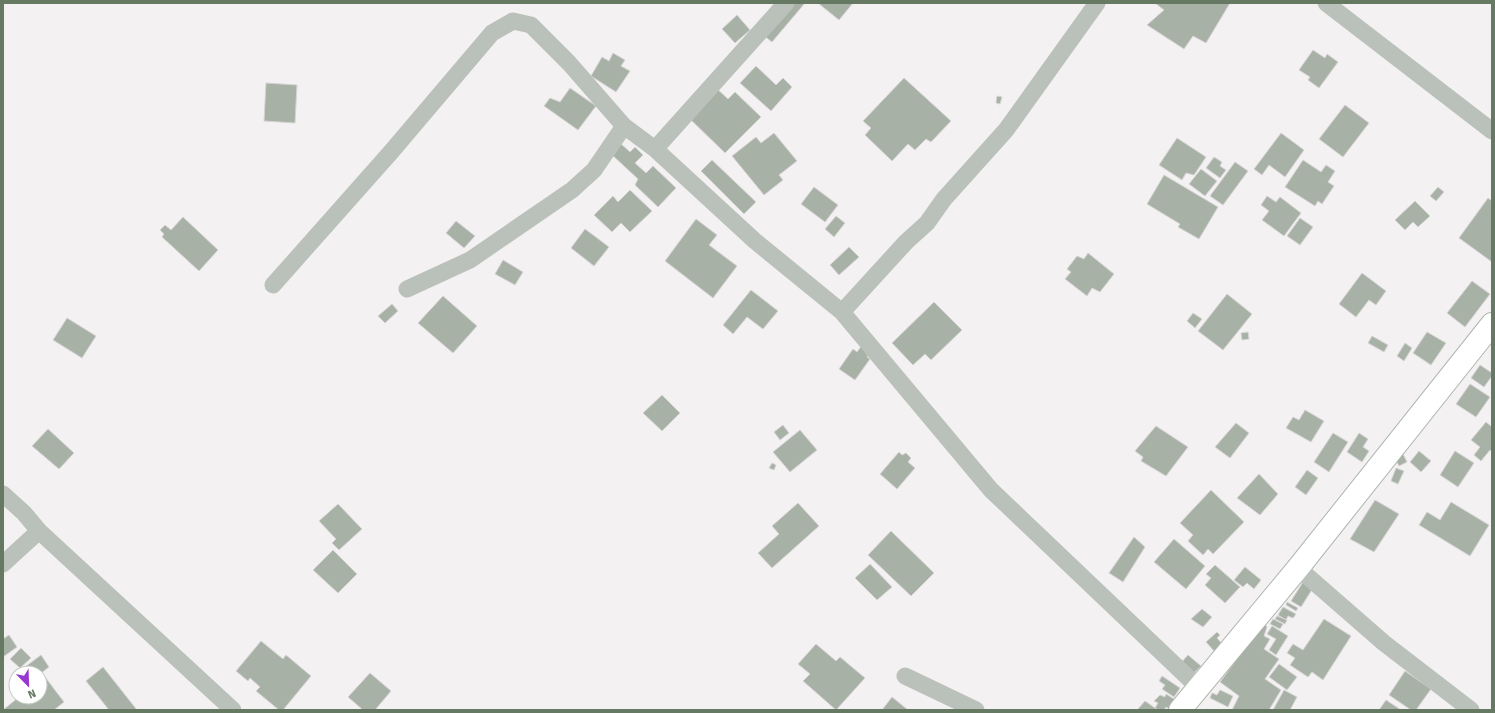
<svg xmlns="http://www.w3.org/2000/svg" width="1495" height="713" viewBox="0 0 1495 713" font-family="'Fira Sans',sans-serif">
	<rect width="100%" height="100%" fill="#f4f1f3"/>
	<path fill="#a8b1a6" stroke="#d6d4d5" d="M 790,3 L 805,3 L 772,42 L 763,35 Z
		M 818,3 L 853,3 L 839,20 Z
		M 1155,3 L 1230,3 L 1206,43 L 1193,36 L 1184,49 L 1147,25 L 1164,10 Z
		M 737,15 L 750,30 L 735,43 L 722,29 Z
		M 1313,50 L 1325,58 L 1327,54 L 1338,62 L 1319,88 L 1308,80 L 1310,77 L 1299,70 Z
		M 613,53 L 625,60 L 621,66 L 630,71 L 616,92 L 591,76 L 602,57 L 609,61 Z
		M 756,66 L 776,85 L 783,78 L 792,87 L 771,111 L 740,83 Z
		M 904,78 L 951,121 L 931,142 L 926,139 L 915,150 L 908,144 L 892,161 L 865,135 L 871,128 L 863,121 Z
		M 266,83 L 297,85 L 295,123 L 264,121 Z
		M 715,87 L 728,99 L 735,92 L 761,117 L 725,153 L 687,116 Z
		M 570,88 L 596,106 L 578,130 L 544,106 L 550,98 L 560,102 Z
		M 997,96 L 1002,97 L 1000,104 L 996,103 Z
		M 1345,105 L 1369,123 L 1343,157 L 1319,139 Z
		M 774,133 L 797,161 L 779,175 L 783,180 L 764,195 L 732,156 L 756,137 L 761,143 Z
		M 1281,133 L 1304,150 L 1285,177 L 1269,165 L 1262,175 L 1254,169 Z
		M 1177,138 L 1206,157 L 1194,175 L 1186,173 L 1182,180 L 1159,165 Z
		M 620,143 L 630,152 L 635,147 L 643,155 L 635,163 L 646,173 L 653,166 L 676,188 L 658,207 L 635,185 L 638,179 L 610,153 Z
		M 1214,157 L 1222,162 L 1220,166 L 1226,170 L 1220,178 L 1206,168 Z
		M 712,160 L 756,202 L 744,214 L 701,171 Z
		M 1303,160 L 1321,172 L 1326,165 L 1335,171 L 1328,182 L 1334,186 L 1322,204 L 1318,201 L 1315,206 L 1285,187 Z
		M 1235,162 L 1248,171 L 1223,205 L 1210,196 Z
		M 1201,169 L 1217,181 L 1205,196 L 1189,184 Z
		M 1164,175 L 1218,207 L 1199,239 L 1178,227 L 1180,224 L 1147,204 Z
		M 814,187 L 838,205 L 825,222 L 801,204 Z
		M 1438,187 L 1444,192 L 1436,201 L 1430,196 Z
		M 630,190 L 652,211 L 630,232 L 621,223 L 612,232 L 594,215 L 613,196 L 618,202 Z
		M 1267,196 L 1276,202 L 1280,197 L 1301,213 L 1284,236 L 1262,220 L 1269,211 L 1261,205 Z
		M 1488,198 L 1492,201 L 1492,262 L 1459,238 Z
		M 1415,201 L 1430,216 L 1418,227 L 1413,222 L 1405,230 L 1395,220 Z
		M 836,216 L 845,223 L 834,237 L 825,229 Z
		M 183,217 L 218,250 L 199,271 L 162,237 L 164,234 L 160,230 L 165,225 L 171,230 Z
		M 1300,218 L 1313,227 L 1300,245 L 1287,236 Z
		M 696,219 L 717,235 L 709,245 L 737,266 L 713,298 L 665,261 Z
		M 456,221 L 475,236 L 464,248 L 446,233 Z
		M 585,229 L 609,247 L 594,266 L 571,248 Z
		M 849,247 L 859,257 L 839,275 L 830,265 Z
		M 1088,253 L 1114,274 L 1100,292 L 1092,288 L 1087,296 L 1065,279 L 1071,272 L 1067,269 L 1077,256 L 1084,259 Z
		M 503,260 L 523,272 L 515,285 L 495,274 Z
		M 1362,273 L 1386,291 L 1376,305 L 1369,300 L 1356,317 L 1339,304 Z
		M 1472,281 L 1490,294 L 1465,327 L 1447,313 Z
		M 751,290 L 778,311 L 763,329 L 747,317 L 733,334 L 723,325 Z
		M 1227,294 L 1252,314 L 1223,350 L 1198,331 Z
		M 443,296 L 477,326 L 453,353 L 418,323 Z
		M 934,302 L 962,330 L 931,360 L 925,354 L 913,365 L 892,343 Z
		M 392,304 L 398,311 L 385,323 L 378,316 Z
		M 1193,313 L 1202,319 L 1195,328 L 1187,321 Z
		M 67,318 L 96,336 L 82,358 L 53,340 Z
		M 1248,332 L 1249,339 L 1242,340 L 1241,333 Z
		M 1427,332 L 1446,343 L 1431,365 L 1413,353 Z
		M 1372,336 L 1388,345 L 1384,352 L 1368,343 Z
		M 1405,343 L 1412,348 L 1404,361 L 1397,356 Z
		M 863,344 L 872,350 L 867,357 L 870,359 L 855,380 L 839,369 L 853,349 L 857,352 Z
		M 1480,365 L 1492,373 L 1492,376 L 1484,387 L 1471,378 Z
		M 1470,384 L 1490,397 L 1476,417 L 1456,404 Z
		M 662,395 L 680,413 L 662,431 L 643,413 Z
		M 1305,410 L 1324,421 L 1311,442 L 1286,428 L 1293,417 L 1299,420 Z
		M 1486,422 L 1492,427 L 1492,452 L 1490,450 L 1481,461 L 1474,455 L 1480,447 L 1471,440 Z
		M 1236,423 L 1249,433 L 1230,458 L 1215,447 Z
		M 783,425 L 789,433 L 780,440 L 774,432 Z
		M 1156,426 L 1188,447 L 1166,476 L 1141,461 L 1143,457 L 1135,451 Z
		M 48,429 L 74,453 L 59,469 L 32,446 Z
		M 800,430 L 817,450 L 790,472 L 773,452 Z
		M 1333,433 L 1348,442 L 1329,472 L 1314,462 Z
		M 1359,433 L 1368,439 L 1363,447 L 1369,451 L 1362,462 L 1347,452 Z
		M 1401,450 L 1407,462 L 1399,466 L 1393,455 Z
		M 1419,451 L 1431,461 L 1421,472 L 1410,462 Z
		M 1455,451 L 1474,463 L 1458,487 L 1440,475 Z
		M 899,452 L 902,455 L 906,453 L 911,458 L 908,462 L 915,468 L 897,489 L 880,474 Z
		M 772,463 L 776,465 L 774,470 L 769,468 Z
		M 1396,468 L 1404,471 L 1398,484 L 1391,481 Z
		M 1307,470 L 1318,478 L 1306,495 L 1295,487 Z
		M 1259,474 L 1278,494 L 1260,515 L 1237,498 Z
		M 1211,490 L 1244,522 L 1213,554 L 1208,549 L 1203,555 L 1188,541 L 1193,535 L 1180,523 Z
		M 1375,500 L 1399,514 L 1374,552 L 1350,539 Z
		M 1451,502 L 1489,525 L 1470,556 L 1419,525 L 1427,512 L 1440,520 Z
		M 798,503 L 819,526 L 772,568 L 758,553 L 779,534 L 772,526 Z
		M 338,504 L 362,529 L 339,550 L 332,543 L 336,539 L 319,521 Z
		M 891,531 L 934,573 L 911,596 L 868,555 Z
		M 1134,537 L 1145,547 L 1123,582 L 1109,573 Z
		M 1174,539 L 1205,566 L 1186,589 L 1154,562 Z
		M 333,550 L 357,574 L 338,593 L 313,570 Z
		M 870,564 L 892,587 L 877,600 L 855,578 Z
		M 1215,565 L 1240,587 L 1225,603 L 1205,585 L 1211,578 L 1206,574 Z
		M 1245,567 L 1261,580 L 1254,589 L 1247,583 L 1243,587 L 1234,580 Z
		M 1303,582 L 1313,588 L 1301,607 L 1291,601 Z
		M 1287,602 L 1298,608 L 1296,611 L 1286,605 Z
		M 1283,607 L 1296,614 L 1293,618 L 1288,616 L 1286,620 L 1278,615 Z
		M 1202,609 L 1212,617 L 1203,627 L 1191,619 Z
		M 1277,616 L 1287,620 L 1285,624 L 1275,619 Z
		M 1273,619 L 1283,624 L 1280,629 L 1270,624 Z
		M 1324,619 L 1351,636 L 1323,680 L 1312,672 L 1308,677 L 1290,665 L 1295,658 L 1287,653 L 1293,644 L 1303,650 Z
		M 1264,623 L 1267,627 L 1264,636 L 1270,639 L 1264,649 L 1279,659 L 1265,679 L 1281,690 L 1269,710 L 1232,710 L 1239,696 L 1220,682 Z
		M 1272,626 L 1288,636 L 1276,655 L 1269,650 L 1276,639 L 1267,634 Z
		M 1217,632 L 1220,635 L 1217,638 L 1223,645 L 1215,652 L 1206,642 Z
		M 9,635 L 17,647 L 3,657 L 3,639 Z
		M 261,641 L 283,659 L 286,655 L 311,676 L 283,710 L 279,710 L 256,691 L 260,687 L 250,678 L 248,681 L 236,671 Z
		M 816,644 L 836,661 L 840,657 L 865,678 L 836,710 L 803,681 L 810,674 L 798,664 Z
		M 21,648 L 31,658 L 20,668 L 10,659 Z
		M 41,655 L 49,667 L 40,674 L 29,673 L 25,667 Z
		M 1188,655 L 1201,666 L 1192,675 L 1180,664 Z
		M 1279,664 L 1297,677 L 1287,690 L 1269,677 Z
		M 103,667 L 137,710 L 109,710 L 86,681 Z
		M 1405,671 L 1431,689 L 1416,710 L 1411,710 L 1389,695 Z
		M 370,673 L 391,691 L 375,710 L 363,710 L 348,697 Z
		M 1162,676 L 1180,688 L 1174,697 L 1162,689 L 1165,685 L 1159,681 Z
		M 45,677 L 64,702 L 54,710 L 3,710 L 19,697 L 40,697 L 40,681 Z
		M 1220,690 L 1233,696 L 1228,707 L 1210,698 L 1212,693 L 1217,695 Z
		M 1284,690 L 1297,697 L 1290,710 L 1273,710 Z
		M 1166,694 L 1174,699 L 1169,709 L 1166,707 L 1164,710 L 1158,710 L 1155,708 L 1158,703 L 1154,701 L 1160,695 L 1165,697 Z
		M 892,697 L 908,710 L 882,710 Z
		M 1386,700 L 1401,710 L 1379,710 Z
		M 1145,701 L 1155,708 L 1157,710 L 1137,710 Z"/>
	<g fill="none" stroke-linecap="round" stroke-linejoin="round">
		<defs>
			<path id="secondary" d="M 1180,710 L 1298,568 L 1492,324"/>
		</defs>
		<use href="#secondary" stroke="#aeb6ac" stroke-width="24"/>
		<path stroke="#bac1ba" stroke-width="17" d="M 1326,3 L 1492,131
			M 655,149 L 786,3
			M 273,285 L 391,152 L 492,33 L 513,21 L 531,25 L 569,63 L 624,126 L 655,149 L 755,241 L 842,312 L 991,490 L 1198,687
			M 407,289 L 470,260 L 572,190 L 594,170 L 624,126
			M 842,312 L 906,242 L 927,223 L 944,199 L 1006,130 L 1097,3
			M 3,494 L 24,513 L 39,531 L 233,710
			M 3,564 L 39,531
			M 1298,568 L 1384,643 L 1471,710
			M 905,676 L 976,710"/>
		<use href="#secondary" stroke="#fff" stroke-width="22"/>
	</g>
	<rect width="1495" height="713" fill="none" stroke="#667a63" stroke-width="8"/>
	<g transform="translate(28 685) rotate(157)"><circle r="19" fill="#ffffff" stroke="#c2cac1"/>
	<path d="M0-3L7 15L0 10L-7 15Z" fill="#9a37ce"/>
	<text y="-6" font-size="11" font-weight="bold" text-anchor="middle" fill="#667a63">N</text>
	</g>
</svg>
